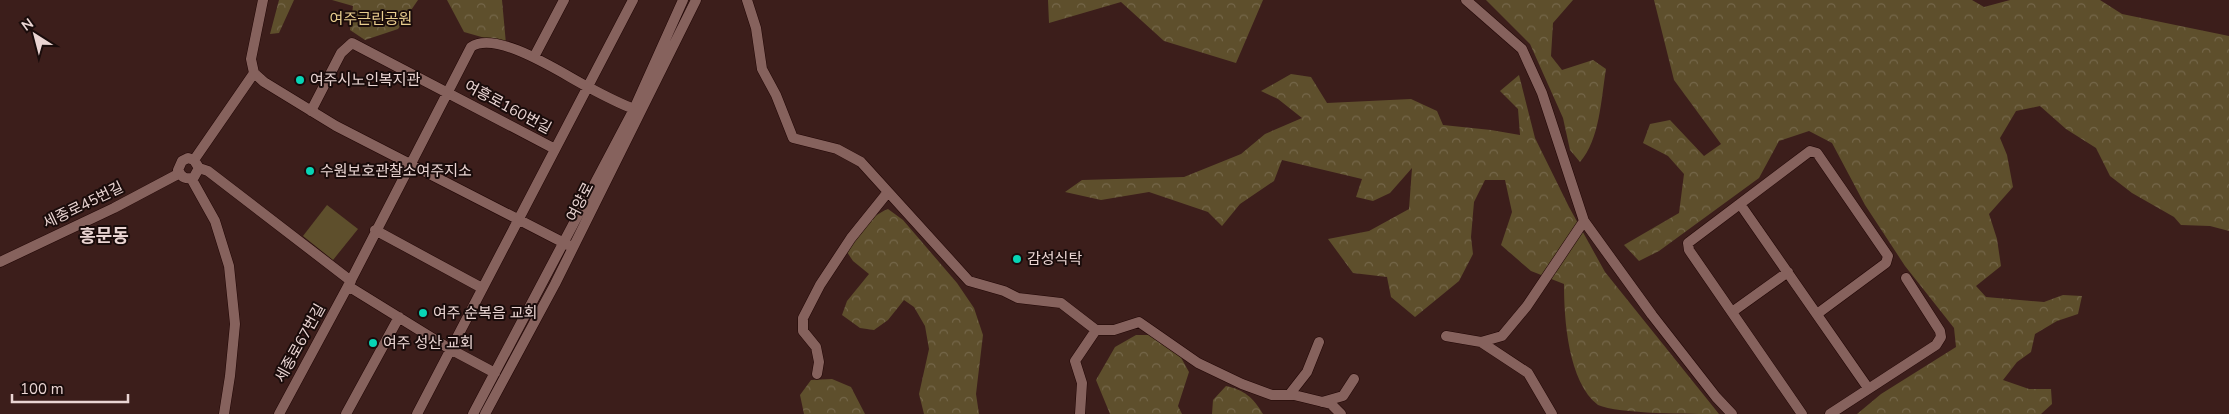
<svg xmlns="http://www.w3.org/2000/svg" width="2229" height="414" viewBox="0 0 2229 414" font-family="'Nunito Sans','Noto Sans KR',sans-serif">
	<defs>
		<pattern id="forest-crowns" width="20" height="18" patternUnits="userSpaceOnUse" patternTransform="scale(1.25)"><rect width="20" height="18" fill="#5e4f2c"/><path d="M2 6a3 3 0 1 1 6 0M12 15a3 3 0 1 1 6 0" fill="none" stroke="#75674a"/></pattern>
	</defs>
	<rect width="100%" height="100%" fill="#3c1e1b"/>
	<path fill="url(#forest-crowns)" d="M 279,0 L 294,0 L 279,33 L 270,34 Z
		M 332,0 L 418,0 L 398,29 L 365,40 L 350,30 L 353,6 Z
		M 447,0 L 502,0 L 506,44 L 464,32 Z
		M 1048,0 L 1263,0 L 1236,63 L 1164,41 L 1121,2 L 1049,23 Z
		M 1486,0 L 1573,0 L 1553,23 L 1551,56 L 1562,70 L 1593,60 L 1606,69 C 1601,99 1600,139 1580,162 L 1570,150 L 1563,118 L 1530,44 Z
		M 1654,0 L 1972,0 L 1984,7 L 2010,0 L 2100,0 L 2122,14 L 2229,36 L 2229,231 L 2210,226 L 2181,225 L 2174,217 L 2132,193 L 2110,176 L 2096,148 L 2066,129 L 2040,106 L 2016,111 L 2000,138 L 2007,155 L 2013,187 L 1989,214 L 1997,239 L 2001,266 L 1976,286 L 1986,297 L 2044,302 L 2063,295 L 2082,296 L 2078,314 L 2057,321 L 2035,334 L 2031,352 L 2017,362 L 2003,380 L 2029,389 L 2051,389 L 2052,404 L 2041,414 L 1857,414 L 1881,394 L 1956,347 L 1954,328 L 1905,266 L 1865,205 L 1832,143 L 1809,131 L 1779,141 L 1759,178 L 1659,251 L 1639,261 L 1624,245 L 1679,213 L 1684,174 L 1668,156 L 1643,143 L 1650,124 L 1670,120 L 1704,156 L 1721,144 L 1674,80 Z
		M 1291,74 L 1311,77 L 1327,103 L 1411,99 L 1437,111 L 1443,125 L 1491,130 L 1520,135 L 1518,109 L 1500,91 L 1519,75 L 1535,138 L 1569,207 L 1605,272 L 1719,414 C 1692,414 1618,414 1598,405 C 1568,382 1564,319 1564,284 L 1531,271 L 1501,245 L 1512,212 L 1505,180 L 1485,180 L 1474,202 L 1471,237 L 1473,254 L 1459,281 L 1415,317 L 1391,297 L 1387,277 L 1353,273 L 1328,239 L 1369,231 L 1409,209 L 1412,168 L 1390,193 L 1373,201 L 1356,197 L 1362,179 L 1282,160 L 1274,181 L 1240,204 L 1222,226 L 1208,212 L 1149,192 L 1101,200 L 1065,192 L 1082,180 L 1184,177 L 1241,154 L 1265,134 L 1302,118 L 1278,99 L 1261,91 Z
		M 888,209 L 903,220 L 957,283 L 974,308 L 983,335 L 976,394 L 979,414 L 924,414 L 919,394 L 929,349 L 925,326 L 914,307 L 904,300 L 888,320 L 874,330 L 860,328 L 842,315 L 847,301 L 869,274 L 853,261 L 847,252 C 858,234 868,217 888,209 Z
		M 1136,335 L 1152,335 L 1179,354 L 1189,372 L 1178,406 L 1182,414 L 1110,414 L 1096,380 L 1115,347 Z
		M 832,379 L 851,387 L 865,414 L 804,414 L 800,395 L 811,380 Z
		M 1226,386 C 1244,390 1253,397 1263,414 L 1212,414 L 1213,400 Z"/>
	<path fill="#5e4f2c" d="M 327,205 L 358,229 L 333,260 L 303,236 Z"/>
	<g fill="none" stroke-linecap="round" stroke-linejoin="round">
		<defs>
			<path id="minor" d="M 263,0 L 251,59 L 254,73 L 264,82 L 336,126 L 568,245
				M 747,0 L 756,28 L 762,69 L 776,95 L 793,138 L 837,149 L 861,162 L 969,281 L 1004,291 L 1018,298 L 1061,303 L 1096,330 L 1114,330 L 1139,322 L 1198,363 L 1242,384 L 1272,395 L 1294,395 L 1331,404 L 1341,414
				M 1466,0 L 1522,49 L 1542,93 L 1584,221 L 1652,315 L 1716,397 L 1732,414
				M 534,57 L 564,0
				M 311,111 L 341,53 L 352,43 L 555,149
				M 194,160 L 254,73
				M 199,168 L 194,177 C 187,180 181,178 178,170 L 182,161 L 188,158 L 194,160 L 199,168 L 208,171 L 351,281
				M 191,178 L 215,221 L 229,266 L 235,324 L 230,376 L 224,414
				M 1740,204 L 1868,388
				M 375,230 L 482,288
				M 0,262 L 114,208 L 180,173
				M 348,286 L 450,349 L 495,373
				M 1732,312 L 1788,272
				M 1446,336 L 1481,342 L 1528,373 L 1552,414
				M 1481,342 L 1502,336 L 1527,306 L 1584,221
				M 817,374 L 819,362 L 816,347 L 803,331 L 803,318 L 820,285 L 851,238 L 888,192
				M 1289,395 L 1307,372 L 1319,342
				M 1322,402 L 1343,396 L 1354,379
				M 279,414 L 348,286 L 471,47 C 497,29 564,75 588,87 C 603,95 618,103 634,109
				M 346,414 L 399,317
				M 417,414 L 633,0
				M 473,414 L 634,109 L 683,0
				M 485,414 L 555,284 L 696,0
				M 1080,414 L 1082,383 L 1075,361 L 1096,330
				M 1802,414 L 1689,250 L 1688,243 L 1810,151 L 1817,153 L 1888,256 L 1886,263 L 1817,314
				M 1830,414 L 1936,345 L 1941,337 L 1940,331 L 1906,278"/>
		</defs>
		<use href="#minor" stroke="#210605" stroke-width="11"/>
		<use href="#minor" stroke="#86625d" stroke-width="10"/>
	</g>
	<g fill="#07d5b6" stroke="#1a0c0b" stroke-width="2">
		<circle cx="300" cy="80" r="5"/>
		<circle cx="310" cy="171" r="5"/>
		<circle cx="1017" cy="259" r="5"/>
		<circle cx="423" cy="313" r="5"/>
		<circle cx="373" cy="343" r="5"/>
	</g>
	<g text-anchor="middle" stroke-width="4" stroke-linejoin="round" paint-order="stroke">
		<g font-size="15" fill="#e9ce8f" stroke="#1a0c0b">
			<text x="371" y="24">여주근린공원</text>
		</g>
		<g font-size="15" fill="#ead5d3" stroke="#1a0c0b" text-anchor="start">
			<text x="310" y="85">여주시노인복지관</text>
			<text x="320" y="176">수원보호관찰소여주지소</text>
			<text x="1027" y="264">감성식탁</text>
			<text x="433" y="318">여주 순복음 교회</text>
			<text x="383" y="348">여주 성산 교회</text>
		</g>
		<g font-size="15" fill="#ead5d3" stroke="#1a0c0b">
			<text transform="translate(508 107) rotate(28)" y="5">여흥로160번길</text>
			<text transform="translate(580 202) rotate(-63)" y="5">여양로</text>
			<text transform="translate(83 205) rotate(-26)" y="5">세종로45번길</text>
			<text transform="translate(300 343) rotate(-61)" y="5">세종로67번길</text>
		</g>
		<g font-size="18" font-weight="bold" fill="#ead5d3" stroke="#1a0c0b">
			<text x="104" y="242">홍문동</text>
		</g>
	</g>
	<g transform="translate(35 35) rotate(324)" stroke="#1a0c0b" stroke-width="4" paint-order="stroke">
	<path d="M0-4L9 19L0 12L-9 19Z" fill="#ead5d3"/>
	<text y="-8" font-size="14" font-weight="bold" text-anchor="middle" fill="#ead5d3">N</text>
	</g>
	<path d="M12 394v8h116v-8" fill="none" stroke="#ead5d3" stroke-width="2.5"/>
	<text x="20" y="394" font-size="15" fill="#ead5d3" stroke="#1a0c0b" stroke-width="4" paint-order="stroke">100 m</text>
</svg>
